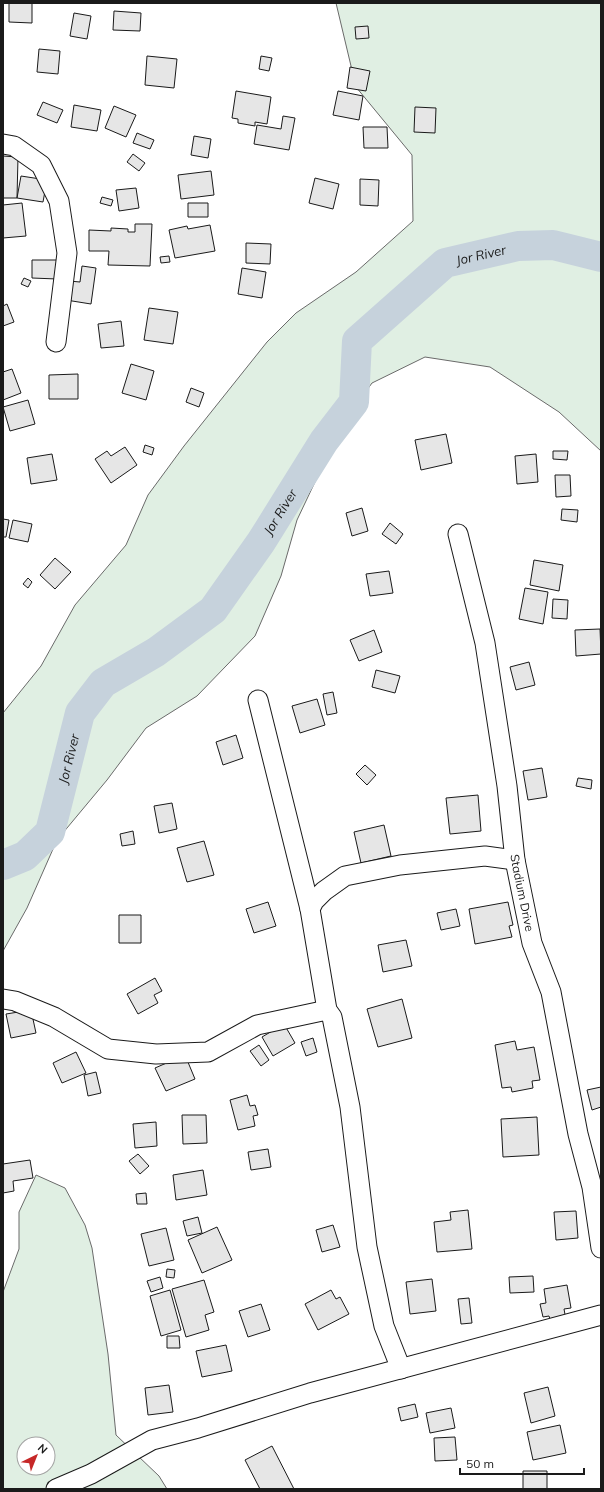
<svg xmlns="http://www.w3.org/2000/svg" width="604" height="1492" viewBox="0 0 604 1492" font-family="Mulish,sans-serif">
	<rect width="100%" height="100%" fill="#fff"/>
	<path fill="#e0efe3" stroke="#6a6a6a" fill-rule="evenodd" d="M 336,3 L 601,3 L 601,451 L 559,412 L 490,367 L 425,357 L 372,383 L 342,425 L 297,520 L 281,576 L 255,636 L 197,696 L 146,728 L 107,780 L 57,840 L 27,908 L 3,951 L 3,713 L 41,666 L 75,605 L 126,545 L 148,495 L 184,446 L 267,342 L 296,313 L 356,272 L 413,221 L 412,155 L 356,87 Z
		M 36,1175 L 65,1188 L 85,1225 L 92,1248 L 108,1354 L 116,1435 L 159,1476 L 167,1489 L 3,1489 L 3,1292 L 19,1249 L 19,1212 ZM 24,1444 L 48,1444 L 48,1468 L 24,1468 Z"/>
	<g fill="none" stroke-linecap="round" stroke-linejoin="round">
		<path stroke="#c6d2dc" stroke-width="30" id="s1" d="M 3,865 L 25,856 L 50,832 L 80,713 L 103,683 L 156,652 L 213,610 L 261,542 L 324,441 L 354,402 L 357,341 L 445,263 L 518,246 L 553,245 L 601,257"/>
	</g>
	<path fill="#e6e6e6" stroke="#1a1a1a" d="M 9,3 L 32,3 L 32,23 L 9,22 Z
		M 114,11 L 141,13 L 140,31 L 113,30 Z
		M 74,13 L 91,16 L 87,39 L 70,36 Z
		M 368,26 L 369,38 L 356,39 L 355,27 Z
		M 39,49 L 60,51 L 58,74 L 37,72 Z
		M 147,56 L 177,59 L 174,88 L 145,85 Z
		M 261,56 L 272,58 L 269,71 L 259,69 Z
		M 350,67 L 370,71 L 366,91 L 347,88 Z
		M 236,91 L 271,97 L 267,124 L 255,122 L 255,126 L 238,123 L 238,119 L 232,118 Z
		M 338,91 L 363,96 L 359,120 L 333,115 Z
		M 43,102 L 63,110 L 57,123 L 37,115 Z
		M 74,105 L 101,110 L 97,131 L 71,127 Z
		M 114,106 L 136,115 L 126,137 L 105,128 Z
		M 415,107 L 436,108 L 435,133 L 414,132 Z
		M 283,116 L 295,118 L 289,150 L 254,144 L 257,125 L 281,129 Z
		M 363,127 L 387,127 L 388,148 L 364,148 Z
		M 137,133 L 154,140 L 150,149 L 133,143 Z
		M 194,136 L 211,139 L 208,158 L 191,155 Z
		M 133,154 L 145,163 L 139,171 L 127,162 Z
		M 3,156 L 18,157 L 17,198 L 3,198 Z
		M 211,171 L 214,195 L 181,199 L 178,175 Z
		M 21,176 L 47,180 L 43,202 L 17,198 Z
		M 315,178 L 339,184 L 333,209 L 309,203 Z
		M 360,179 L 379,180 L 378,206 L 360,205 Z
		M 136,188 L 139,208 L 119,211 L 116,190 Z
		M 102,197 L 113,200 L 111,206 L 100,203 Z
		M 22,203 L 26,236 L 3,238 L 3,205 Z
		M 188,203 L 208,203 L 208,217 L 188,217 Z
		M 135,224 L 152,224 L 150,266 L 108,265 L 109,251 L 89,251 L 89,230 L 111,231 L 111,228 L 128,229 L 128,232 L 135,232 Z
		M 210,225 L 215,251 L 175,258 L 169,230 L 187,226 L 188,229 Z
		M 246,243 L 271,244 L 270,264 L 246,263 Z
		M 169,256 L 170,262 L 161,263 L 160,257 Z
		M 32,260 L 58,260 L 57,279 L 32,278 Z
		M 82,266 L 96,268 L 91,304 L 66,300 L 69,281 L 80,282 Z
		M 242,268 L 266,272 L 262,298 L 238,294 Z
		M 24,278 L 31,281 L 28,287 L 21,284 Z
		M 7,304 L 14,322 L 3,326 L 3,306 Z
		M 149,308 L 178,312 L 173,344 L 144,340 Z
		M 121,321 L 124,346 L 101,348 L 98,324 Z
		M 131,364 L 154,371 L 146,400 L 122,393 Z
		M 12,369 L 21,393 L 3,400 L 3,372 Z
		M 78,374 L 78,399 L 49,399 L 49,375 Z
		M 191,388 L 204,393 L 199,407 L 186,402 Z
		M 28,400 L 35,424 L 10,431 L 3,407 Z
		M 446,434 L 452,463 L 421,470 L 415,440 Z
		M 145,445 L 154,448 L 152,455 L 143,452 Z
		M 125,447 L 137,465 L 111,483 L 95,459 L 107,451 L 111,456 Z
		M 553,451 L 568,451 L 567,460 L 553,459 Z
		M 52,454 L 57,480 L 31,484 L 27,458 Z
		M 536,454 L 538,482 L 517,484 L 515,456 Z
		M 555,475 L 570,475 L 571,496 L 556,497 Z
		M 362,508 L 368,531 L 352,536 L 346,513 Z
		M 562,509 L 578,510 L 577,522 L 561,520 Z
		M 3,519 L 9,520 L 6,537 L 3,537 Z
		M 13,520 L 32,524 L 28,542 L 9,538 Z
		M 390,523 L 403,534 L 396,544 L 382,534 Z
		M 55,558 L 71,572 L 55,589 L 40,575 Z
		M 534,560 L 563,565 L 559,591 L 530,585 Z
		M 389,571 L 393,593 L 370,596 L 366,574 Z
		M 28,578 L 32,582 L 28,588 L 23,584 Z
		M 525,588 L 548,592 L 543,624 L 519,619 Z
		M 553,599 L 568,600 L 567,619 L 552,618 Z
		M 600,629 L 601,654 L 576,656 L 575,630 Z
		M 374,630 L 382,652 L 359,661 L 350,640 Z
		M 529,662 L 535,685 L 516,690 L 510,667 Z
		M 376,670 L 400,676 L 395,693 L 372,687 Z
		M 333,692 L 337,713 L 327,715 L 323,694 Z
		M 317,699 L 325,725 L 300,733 L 292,706 Z
		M 236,735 L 243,758 L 223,765 L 216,742 Z
		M 365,765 L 376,775 L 367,785 L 356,774 Z
		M 542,768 L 547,797 L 528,800 L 523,771 Z
		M 578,778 L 592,780 L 591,789 L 576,786 Z
		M 478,795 L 481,831 L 450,834 L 446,798 Z
		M 172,803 L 177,829 L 159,833 L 154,806 Z
		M 384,825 L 391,856 L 361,863 L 354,832 Z
		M 133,831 L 135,844 L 122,846 L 120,834 Z
		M 204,841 L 214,875 L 187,882 L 177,848 Z
		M 268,902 L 276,926 L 254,933 L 246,909 Z
		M 508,902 L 513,925 L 509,926 L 512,937 L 475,944 L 469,909 Z
		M 456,909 L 460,926 L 441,930 L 437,913 Z
		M 119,915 L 141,915 L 141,943 L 119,943 Z
		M 406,940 L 412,966 L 383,972 L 378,945 Z
		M 155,978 L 162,991 L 154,995 L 158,1003 L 138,1014 L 127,994 Z
		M 402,999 L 412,1038 L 378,1047 L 367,1009 Z
		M 31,1010 L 36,1033 L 11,1038 L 6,1014 Z
		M 284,1024 L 295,1043 L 273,1056 L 262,1037 Z
		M 313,1038 L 317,1052 L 306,1056 L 301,1042 Z
		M 515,1041 L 517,1050 L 534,1047 L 540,1080 L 532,1081 L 533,1088 L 512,1092 L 511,1087 L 502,1088 L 495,1045 Z
		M 259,1045 L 269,1060 L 261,1066 L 250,1051 Z
		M 76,1052 L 86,1073 L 62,1083 L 53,1063 Z
		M 185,1055 L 195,1079 L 166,1091 L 155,1068 Z
		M 96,1072 L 101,1093 L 88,1096 L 84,1075 Z
		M 601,1087 L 601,1107 L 592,1110 L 587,1090 Z
		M 247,1095 L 250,1106 L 255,1105 L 258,1115 L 253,1116 L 255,1126 L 238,1130 L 230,1100 Z
		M 182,1115 L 206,1115 L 207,1143 L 183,1144 Z
		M 537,1117 L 539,1155 L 503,1157 L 501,1119 Z
		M 156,1122 L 157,1146 L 135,1148 L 133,1124 Z
		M 268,1149 L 271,1167 L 251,1170 L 248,1152 Z
		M 138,1154 L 149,1166 L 140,1174 L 129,1161 Z
		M 30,1160 L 33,1178 L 13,1181 L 14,1191 L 3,1193 L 3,1164 Z
		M 203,1170 L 207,1195 L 176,1200 L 173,1175 Z
		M 146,1193 L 147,1204 L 137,1204 L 136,1194 Z
		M 468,1210 L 472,1249 L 437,1252 L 434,1222 L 451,1220 L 450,1212 Z
		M 576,1211 L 578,1238 L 556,1240 L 554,1212 Z
		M 198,1217 L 202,1233 L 187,1236 L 183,1221 Z
		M 333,1225 L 340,1247 L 322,1252 L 316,1230 Z
		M 217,1227 L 232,1260 L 202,1273 L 188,1240 Z
		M 166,1228 L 174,1260 L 149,1266 L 141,1234 Z
		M 167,1269 L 175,1270 L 174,1278 L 166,1277 Z
		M 533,1276 L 534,1292 L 510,1293 L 509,1277 Z
		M 160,1277 L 163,1288 L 151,1292 L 147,1281 Z
		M 432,1279 L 436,1311 L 410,1314 L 406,1282 Z
		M 204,1280 L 214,1312 L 205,1315 L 209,1330 L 186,1337 L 172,1289 Z
		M 567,1285 L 571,1308 L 564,1309 L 566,1320 L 551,1323 L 549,1316 L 543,1317 L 540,1304 L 546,1303 L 544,1289 Z
		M 170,1290 L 181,1330 L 161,1336 L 150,1296 Z
		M 331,1290 L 336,1299 L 340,1297 L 349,1314 L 318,1330 L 305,1304 Z
		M 469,1298 L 472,1323 L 461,1324 L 458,1299 Z
		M 261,1304 L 270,1330 L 248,1337 L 239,1311 Z
		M 167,1336 L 179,1336 L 180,1348 L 167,1348 Z
		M 226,1345 L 232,1371 L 202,1377 L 196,1351 Z
		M 169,1385 L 173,1412 L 148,1415 L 145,1388 Z
		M 548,1387 L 555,1416 L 531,1423 L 524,1393 Z
		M 415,1404 L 418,1417 L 401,1421 L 398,1408 Z
		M 451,1408 L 455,1428 L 430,1433 L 426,1413 Z
		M 560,1425 L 566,1453 L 533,1460 L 527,1432 Z
		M 455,1437 L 457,1460 L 435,1461 L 434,1438 Z
		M 272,1446 L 294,1489 L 260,1489 L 245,1460 Z
		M 523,1471 L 547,1471 L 547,1489 L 523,1489 Z"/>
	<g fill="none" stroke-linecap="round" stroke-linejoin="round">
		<defs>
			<g id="minor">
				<path d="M 3,144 L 14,146 L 41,165 L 59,201 L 67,253 L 56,342"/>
				<path id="s2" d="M 458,534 L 485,643 L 507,786 L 515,860 L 532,943 L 551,992 L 578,1134 L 592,1187 L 601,1248"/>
				<path d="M 258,700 L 310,909"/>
				<path d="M 3,999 L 15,1001 L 54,1017 L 108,1049 L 156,1054 L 208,1052 L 257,1025 L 327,1010"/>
				<path d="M 401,1369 L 384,1326 L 367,1247 L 350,1107 L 332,1017 L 327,1010 L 310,909 L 314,901 L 324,891 L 345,876 L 400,865 L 485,856 L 515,860"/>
				<path d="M 56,1489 L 91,1474 L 152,1440 L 198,1428 L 310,1393 L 601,1315"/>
			</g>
		</defs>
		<use href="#minor" stroke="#1a1a1a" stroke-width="21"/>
		<use href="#minor" stroke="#fff" stroke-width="19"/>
	</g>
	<g text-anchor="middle" stroke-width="3" stroke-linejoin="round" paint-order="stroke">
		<g font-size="12" fill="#1a1a1a" stroke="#fff">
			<text dy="4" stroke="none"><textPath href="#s2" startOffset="365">Stadium Drive</textPath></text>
		</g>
		<g font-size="13" font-style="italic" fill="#1a1a1a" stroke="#fff">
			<text dy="5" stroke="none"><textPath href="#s1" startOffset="818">Jor River</textPath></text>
			<text dy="5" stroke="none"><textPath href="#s1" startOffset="470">Jor River</textPath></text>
			<text dy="5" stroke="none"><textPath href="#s1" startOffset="134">Jor River</textPath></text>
		</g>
	</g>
	<rect width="604" height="1492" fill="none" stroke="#1a1a1a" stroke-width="8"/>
	<g transform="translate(36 1456) rotate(43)"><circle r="19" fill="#ffffff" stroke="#a3a3a3"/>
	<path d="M0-3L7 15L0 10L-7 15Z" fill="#c62828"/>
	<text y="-6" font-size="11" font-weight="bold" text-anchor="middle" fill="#1a1a1a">N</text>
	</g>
	<path d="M460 1468v6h124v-6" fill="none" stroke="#1a1a1a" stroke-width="2"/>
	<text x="466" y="1468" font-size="12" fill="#1a1a1a" stroke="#ffffff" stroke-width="3" paint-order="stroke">50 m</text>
</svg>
